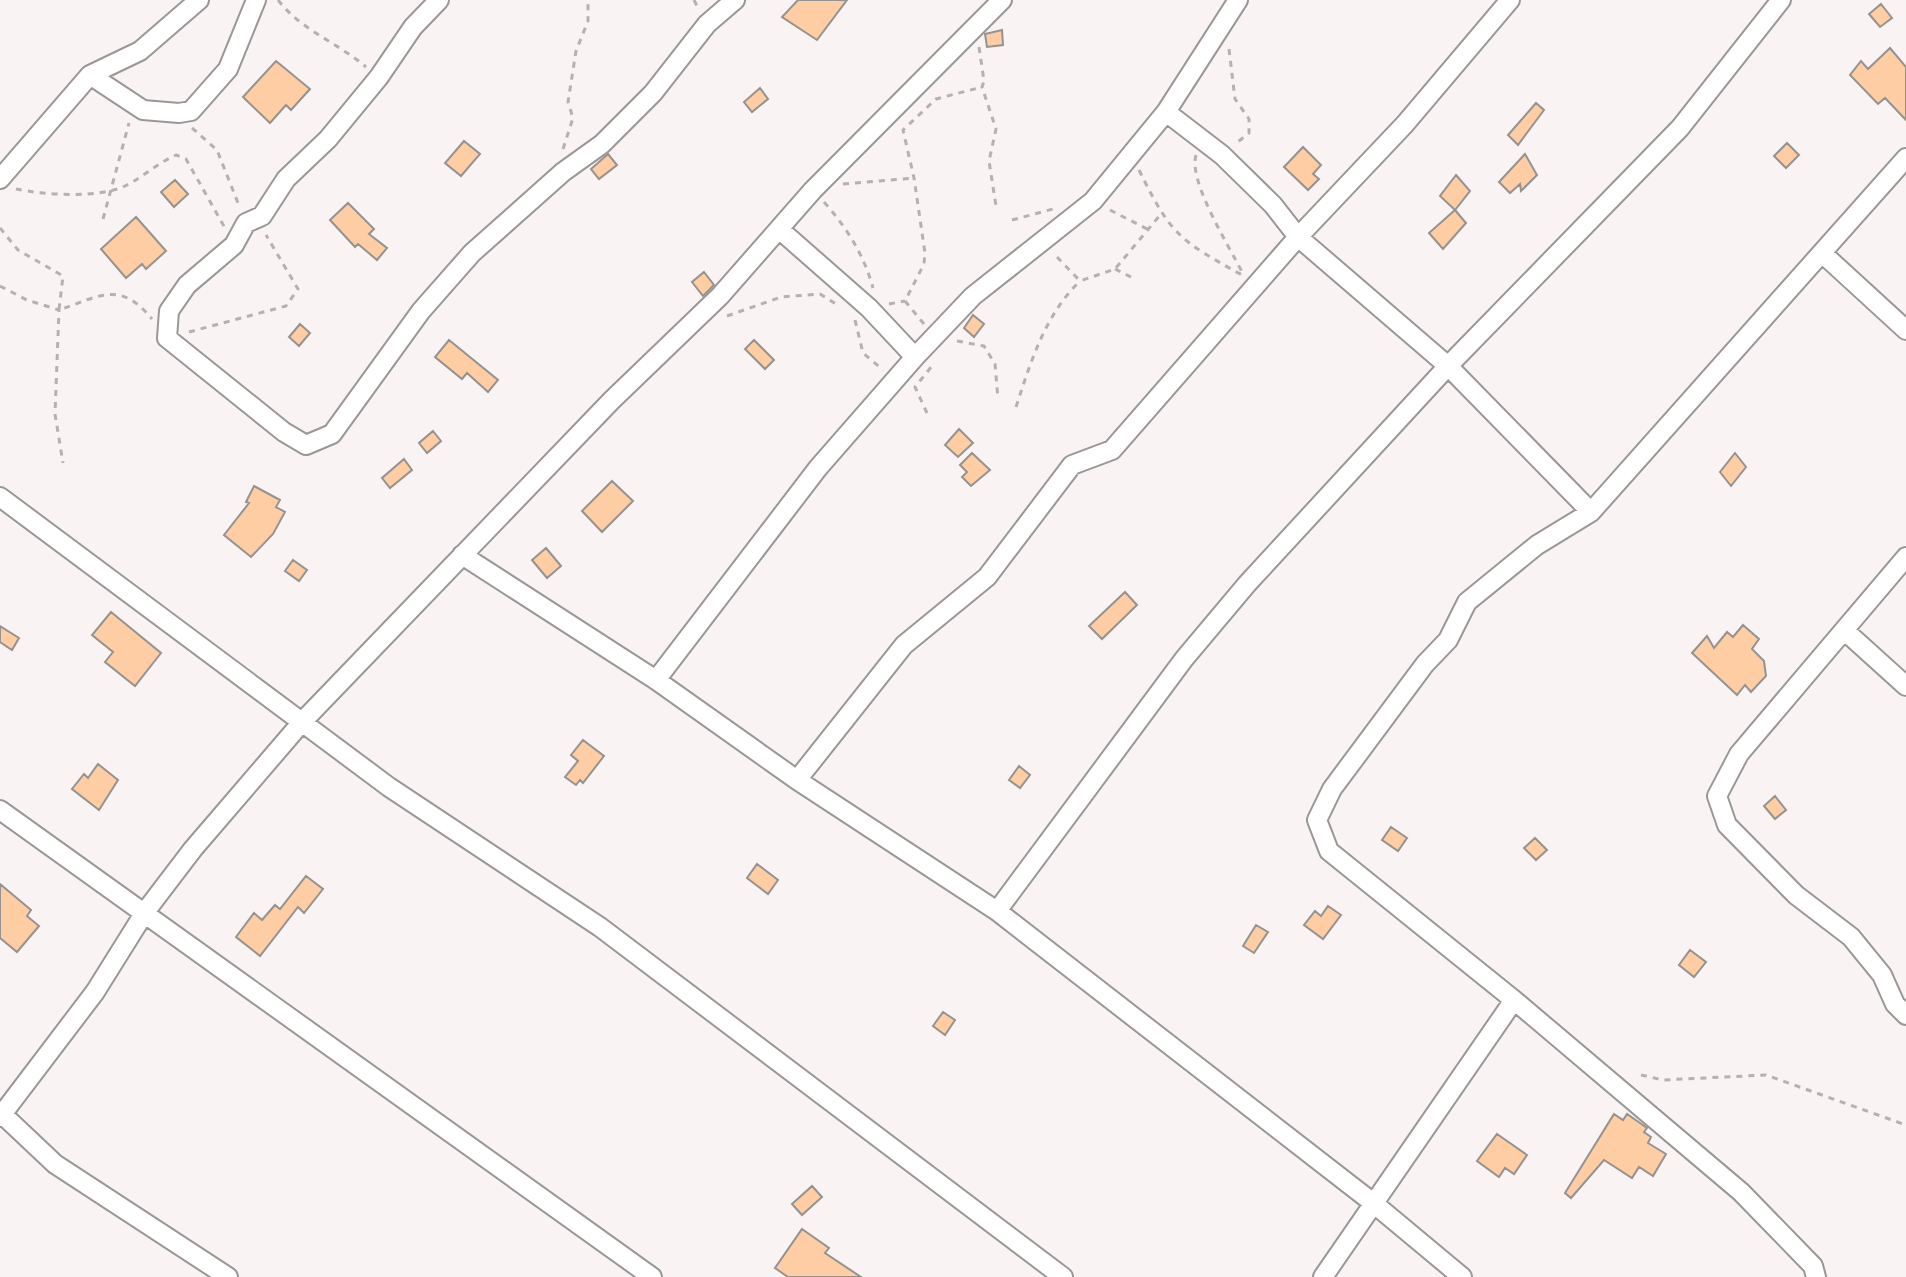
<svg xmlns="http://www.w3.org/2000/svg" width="1906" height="1277" viewBox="0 0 1906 1277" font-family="Lato,sans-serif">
	<rect width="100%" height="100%" fill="#f9f4f3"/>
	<path fill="#ffcda3" stroke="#95928f" stroke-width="2" d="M 798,0 L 847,0 L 817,40 L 782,17 Z
		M 1881,4 L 1892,18 L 1880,27 L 1869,14 Z
		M 1002,30 L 1003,45 L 987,47 L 985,34 Z
		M 1890,48 L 1906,67 L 1906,120 L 1885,98 L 1878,104 L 1850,75 L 1861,61 L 1868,69 Z
		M 276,61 L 310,89 L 291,110 L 286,105 L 270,123 L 243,97 Z
		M 760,88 L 768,99 L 752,112 L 744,102 Z
		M 1536,103 L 1544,110 L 1518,145 L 1508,135 Z
		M 464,141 L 480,154 L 461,176 L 445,163 Z
		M 1787,143 L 1799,155 L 1786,168 L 1774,156 Z
		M 1303,147 L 1321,165 L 1313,174 L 1319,179 L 1308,190 L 1284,167 Z
		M 608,154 L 617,165 L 599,179 L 591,169 Z
		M 1525,154 L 1537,175 L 1521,191 L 1520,184 L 1510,193 L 1499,182 Z
		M 1456,175 L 1470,191 L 1455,210 L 1440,196 Z
		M 175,180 L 188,194 L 174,207 L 161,192 Z
		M 348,203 L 374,229 L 369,234 L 387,248 L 377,260 L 358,244 L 355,247 L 330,220 Z
		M 1455,210 L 1466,223 L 1443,249 L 1429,233 Z
		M 136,217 L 166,251 L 146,269 L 142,264 L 126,278 L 101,249 Z
		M 704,272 L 714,285 L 703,296 L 692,282 Z
		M 973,315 L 984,324 L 974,337 L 964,328 Z
		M 300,324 L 310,333 L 299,346 L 289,337 Z
		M 449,340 L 498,380 L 488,392 L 467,373 L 462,379 L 435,357 Z
		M 754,340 L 774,360 L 765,369 L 745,349 Z
		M 959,429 L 973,443 L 958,457 L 945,445 Z
		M 433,431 L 441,441 L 427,453 L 419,443 Z
		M 972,453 L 990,470 L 971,486 L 962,477 L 967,472 L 960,465 Z
		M 1735,453 L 1746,467 L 1731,486 L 1720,472 Z
		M 404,459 L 412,470 L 390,488 L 382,478 Z
		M 612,481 L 633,501 L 602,532 L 582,511 Z
		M 254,486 L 280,500 L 276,507 L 285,512 L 273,534 L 251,557 L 224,535 L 249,503 L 246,502 Z
		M 546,548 L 561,566 L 547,578 L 532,560 Z
		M 293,560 L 307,570 L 299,581 L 285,571 Z
		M 1125,592 L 1137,605 L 1102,639 L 1089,626 Z
		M 111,612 L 161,653 L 135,686 L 105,662 L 113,652 L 92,635 Z
		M 1743,625 L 1759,639 L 1752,649 L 1764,661 L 1766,676 L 1751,692 L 1745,685 L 1737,695 L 1692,653 L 1707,636 L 1714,648 L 1727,632 L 1733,637 Z
		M 0,626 L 19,638 L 12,650 L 0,642 Z
		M 583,740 L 604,756 L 583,783 L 580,780 L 576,785 L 565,777 L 578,761 L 571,755 Z
		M 98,764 L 118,780 L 99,810 L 72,789 L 84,774 L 88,778 Z
		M 1019,766 L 1030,775 L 1020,788 L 1009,780 Z
		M 1775,796 L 1786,810 L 1775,819 L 1764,806 Z
		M 1391,827 L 1407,838 L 1398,851 L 1382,840 Z
		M 1535,838 L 1547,850 L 1536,860 L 1524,848 Z
		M 757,864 L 778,880 L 768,894 L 747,878 Z
		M 306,876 L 323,889 L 304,913 L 298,907 L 260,956 L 236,937 L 254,913 L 262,920 L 275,905 L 280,909 Z
		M 0,884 L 31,910 L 27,916 L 39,926 L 17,952 L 0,938 Z
		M 1328,906 L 1341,915 L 1323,939 L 1304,925 L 1315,911 L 1321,916 Z
		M 1256,925 L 1268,932 L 1254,953 L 1243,946 Z
		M 1690,950 L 1706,962 L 1694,977 L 1679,965 Z
		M 943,1012 L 955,1020 L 945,1035 L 933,1026 Z
		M 1614,1114 L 1623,1120 L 1627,1114 L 1640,1123 L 1647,1128 L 1644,1132 L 1651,1137 L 1648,1143 L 1666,1154 L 1653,1176 L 1639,1167 L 1632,1178 L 1604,1160 L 1571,1198 L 1565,1193 Z
		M 1497,1134 L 1527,1155 L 1514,1174 L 1505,1168 L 1499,1177 L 1477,1161 Z
		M 812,1186 L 822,1197 L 802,1215 L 792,1204 Z
		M 802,1229 L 829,1248 L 825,1253 L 861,1277 L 788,1277 L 775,1268 Z"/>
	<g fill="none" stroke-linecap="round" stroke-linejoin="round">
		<defs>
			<path id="street" d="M 439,0 L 413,27 L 379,77 L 328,139 L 286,179 L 262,216 L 246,223 L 234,245 L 187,285 L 169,311 L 167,338 L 284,432 L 306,445 L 332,434 L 421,311 L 472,253 L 563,172 L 602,144 L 653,93 L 707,24 L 735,0
				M 90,75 L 143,110 L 179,113 L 191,111 L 228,69 L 256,0
				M 1166,112 L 1222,155 L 1273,205 L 1298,237 L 1448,366 L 1591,512
				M 0,179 L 90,75 L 140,51 L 199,0
				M 779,229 L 869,308 L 915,357
				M 1822,253 L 1906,330
				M 0,497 L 389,787 L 600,927 L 1063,1277
				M 462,555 L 656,680 L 797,780 L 997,911 L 1372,1202 L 1462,1277
				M 1906,557 L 1739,754 L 1717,796 L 1727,825 L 1796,895 L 1851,937 L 1882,975 L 1895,1004 L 1906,1015
				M 1844,630 L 1906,686
				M 656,680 L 818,468 L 915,357 L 973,296 L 1093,201 L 1166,112 L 1238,0
				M 797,780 L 904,645 L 987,577 L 1072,465 L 1112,450 L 1298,237 L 1405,124 L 1510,0
				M 0,810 L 652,1277
				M 997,911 L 1184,659 L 1247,584 L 1448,366 L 1680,128 L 1781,0
				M 0,1112 L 55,1164 L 228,1277
				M 0,1117 L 95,992 L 145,912 L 193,849 L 302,722 L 612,400 L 720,296 L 813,190 L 1002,0
				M 1323,1277 L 1514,1000
				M 1816,1277 L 1813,1266 L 1741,1192 L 1514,1000 L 1329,851 L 1317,820 L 1332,789 L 1425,664 L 1448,640 L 1467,602 L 1537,545 L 1591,512 L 1906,158"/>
		</defs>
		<use href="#street" stroke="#9b9796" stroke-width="22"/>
		<path stroke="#b5b1b0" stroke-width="3" stroke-dasharray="6 6" stroke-linecap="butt" d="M 278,0 C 302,31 337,42 366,67
			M 694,0 L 699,10
			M 979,47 L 984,81 L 982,87 L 996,129 L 989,161 L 996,206
			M 1229,49 L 1235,99 L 1249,119 L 1249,133 L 1234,145
			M 192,128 L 217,150 L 240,208
			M 563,149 L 573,118 L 568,102 L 576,51 L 588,21 L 588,0
			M 1196,155 C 1188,181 1229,246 1242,272
			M 1139,170 C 1171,235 1179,240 1242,275
			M 843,184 L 914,178
			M 16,189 C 45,195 100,199 127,185 C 144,176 158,163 176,155 L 186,159 L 225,228
			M 824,202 C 847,228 864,255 873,288
			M 1110,210 L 1149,230
			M 103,219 L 129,123
			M 1012,220 L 1053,209
			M 0,228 L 18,250 L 63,276 L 59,310 C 100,296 120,280 152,319
			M 1057,257 L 1080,281 L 1115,269 L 1161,214
			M 1115,269 L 1131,277
			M 0,286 L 27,300 L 59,310 L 55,414 L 63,463
			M 889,304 L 905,301
			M 727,316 L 781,297 L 820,294 L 836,304
			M 855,320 L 863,353 L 883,370
			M 924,324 L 905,301 L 924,264 L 925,253 L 914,178 L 903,130 L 936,99 L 982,87
			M 189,332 L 286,306 L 298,289 L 266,235
			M 957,341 L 984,346 L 995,364 L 998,399
			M 1016,407 C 1031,361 1045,315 1080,281
			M 927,413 L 915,387 L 932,366
			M 1641,1075 L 1663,1080 L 1766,1075 L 1906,1125"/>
		<use href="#street" stroke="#fff" stroke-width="18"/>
	</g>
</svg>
